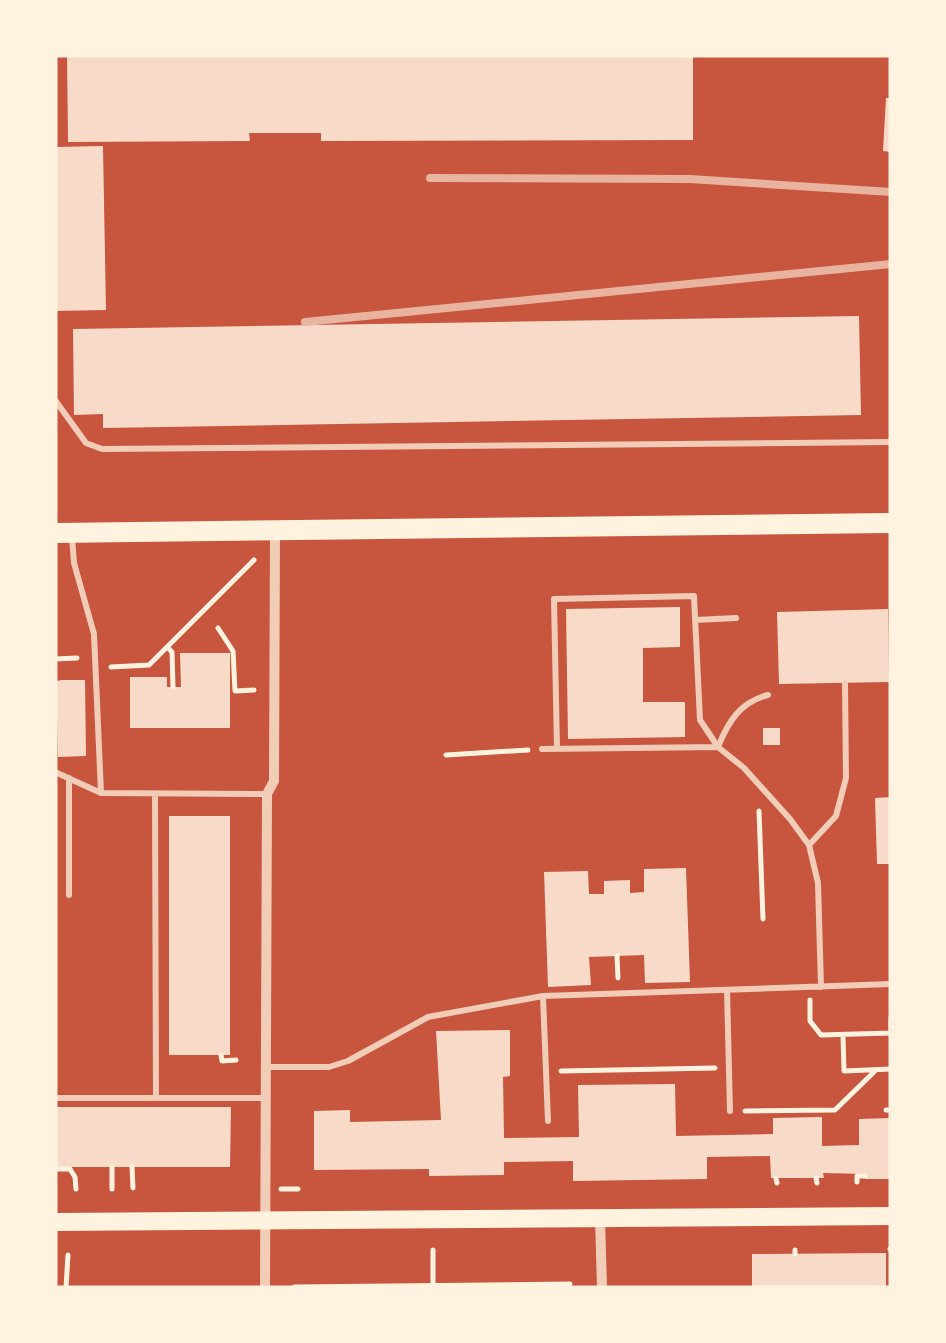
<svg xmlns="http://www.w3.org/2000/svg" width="946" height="1343" viewBox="0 0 946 1343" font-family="'Noto Serif',serif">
	<rect width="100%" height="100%" fill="#c8553d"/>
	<path fill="#f7dbc8" d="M 67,55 L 693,55 L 693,140 L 321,141 L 321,133 L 249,133 L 250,141 L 68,142 Z
		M 886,98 L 891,98 L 891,152 L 883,151 Z
		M 103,146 L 106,310 L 55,311 L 55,147 Z
		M 859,316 L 861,415 L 103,428 L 103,414 L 74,415 L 73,329 Z
		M 680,607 L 680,647 L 643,648 L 643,702 L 685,702 L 685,737 L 568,739 L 566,609 Z
		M 888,609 L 889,682 L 779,684 L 777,612 Z
		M 180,653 L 230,653 L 230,728 L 130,728 L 130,677 L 167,677 L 167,687 L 181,687 Z
		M 62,680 L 85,680 L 86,756 L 58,757 L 56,681 Z
		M 763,728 L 780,728 L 780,745 L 763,745 Z
		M 891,797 L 891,864 L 877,864 L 875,798 Z
		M 169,816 L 230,816 L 230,1055 L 169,1055 Z
		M 686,868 L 690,982 L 645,983 L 644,955 L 589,957 L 591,985 L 548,987 L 544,872 L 588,871 L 589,894 L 604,894 L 604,881 L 630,880 L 630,893 L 644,892 L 644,869 Z
		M 510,1030 L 510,1076 L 503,1077 L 504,1138 L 579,1137 L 578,1085 L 675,1084 L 676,1136 L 773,1134 L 773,1118 L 822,1117 L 822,1146 L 859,1145 L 859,1119 L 891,1118 L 891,1179 L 865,1179 L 865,1174 L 823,1173 L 824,1178 L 771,1178 L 770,1156 L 707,1157 L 707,1179 L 573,1181 L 573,1161 L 504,1162 L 504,1175 L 429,1176 L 429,1169 L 314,1170 L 314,1111 L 350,1110 L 350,1122 L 441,1120 L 436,1031 Z
		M 55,1107 L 231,1107 L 230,1167 L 55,1167 Z
		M 886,1253 L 886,1288 L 752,1288 L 752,1254 Z"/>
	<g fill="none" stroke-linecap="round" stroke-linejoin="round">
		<path stroke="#fff3e0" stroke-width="5" d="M 218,628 L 233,651 L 235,691 L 254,690
			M 167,647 L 172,652 L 173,687
			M 55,659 L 77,658
			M 111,667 L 149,665 L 254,560
			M 446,755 L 528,750
			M 759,811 L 763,919
			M 617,956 L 618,978
			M 810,1000 L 810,1021 L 821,1035 L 891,1033
			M 891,1018 L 891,1031
			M 843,1036 L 844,1071 L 891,1069
			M 221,1055 L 222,1061 L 236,1060
			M 561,1071 L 715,1068
			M 886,1110 L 891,1110
			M 745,1111 L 835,1110 L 876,1070
			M 112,1167 L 112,1189
			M 132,1167 L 133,1188
			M 55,1169 L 70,1169 L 75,1177 L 76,1189
			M 816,1178 L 817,1183
			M 776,1179 L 777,1183
			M 857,1182 L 857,1176 L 865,1176
			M 281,1189 L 298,1189
			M 890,1249 L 891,1249
			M 433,1250 L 433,1286
			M 795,1250 L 795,1254
			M 294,1287 L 570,1284
			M 66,1288 L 68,1255"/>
		<path stroke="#f1ccb7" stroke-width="6" d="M 55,400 L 86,443 L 102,449 L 891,442
			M 72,537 L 74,563 L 94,634 L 101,793
			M 695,620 L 736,618
			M 542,749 L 718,747 C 728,722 740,702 768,695
			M 557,749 L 554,599 L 694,596 L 700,720 L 718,747 L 744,768 L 790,819 L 809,845 L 818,883 L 821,987
			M 55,772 L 101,793 L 266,794
			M 69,778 L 69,895
			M 155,794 L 156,1098
			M 809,845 L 836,816 L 846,778 L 845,683
			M 727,990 L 730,1111
			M 543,996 L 548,1121
			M 266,1067 L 329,1067 L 348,1061 L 428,1017 L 543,996 L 891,984
			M 55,1098 L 265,1098"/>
		<path stroke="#f1ccb7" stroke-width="10" d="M 600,1218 L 602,1288
			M 265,1288 L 267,794 L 274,781 L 275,531"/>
		<path stroke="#fff3e0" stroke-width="18" d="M 55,1222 L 891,1216"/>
		<path stroke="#fff3e0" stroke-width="20" d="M 55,533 L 891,523"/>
		<path stroke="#e9b49f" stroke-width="8" d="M 430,178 L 690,179 L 891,192
			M 305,322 L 891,264"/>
	</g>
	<rect width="946" height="1343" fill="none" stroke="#fff3e0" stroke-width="115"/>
</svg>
